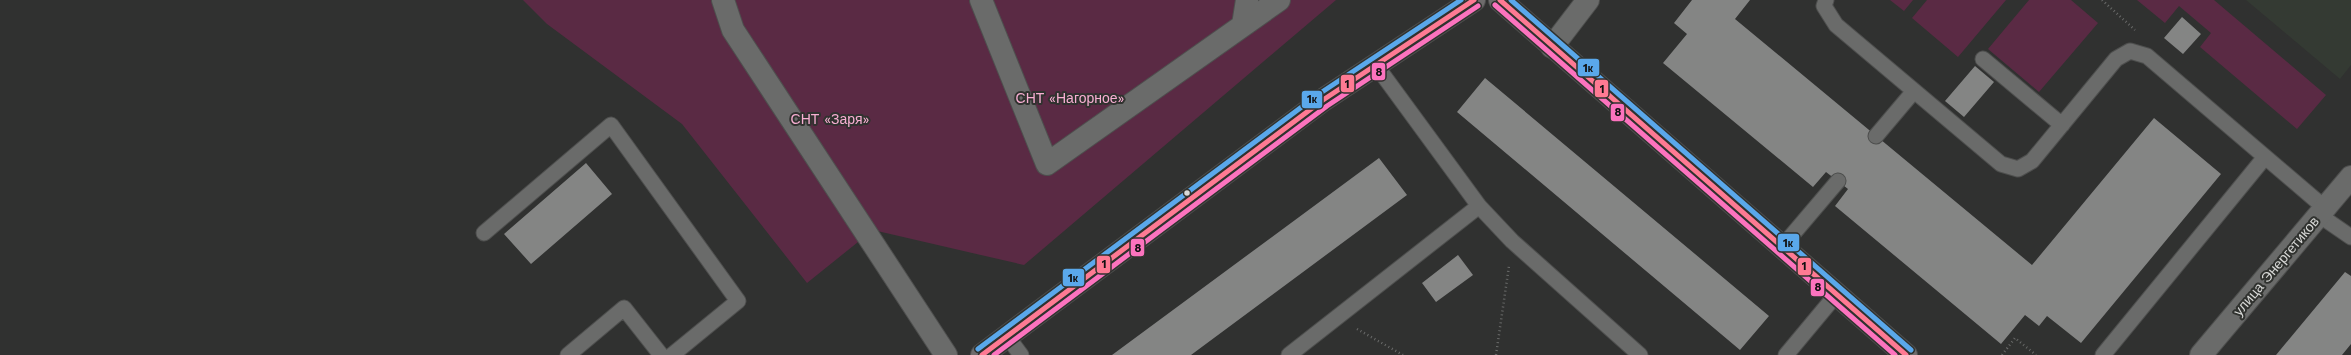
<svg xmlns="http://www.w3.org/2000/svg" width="2351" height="355" viewBox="0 0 2351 355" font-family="'Work Sans',sans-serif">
	<rect width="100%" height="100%" fill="#303130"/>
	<path fill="#343a33" d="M 2246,0 L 2351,0 L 2351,65 L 2340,79 Z"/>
	<path fill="#5a2a44" d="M 523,0 L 1336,0 L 1024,265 L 873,230 L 807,283 L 682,124 L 547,24 Z
		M 1890,0 L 1913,0 L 1904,11 Z
		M 1927,0 L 2006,0 L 1958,57 L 1912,18 Z
		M 2029,0 L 2071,0 L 2098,23 L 2039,92 L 1988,49 Z
		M 2137,0 L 2214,0 L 2326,95 L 2297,129 L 2200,47 L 2211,33 L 2179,6 L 2165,23 Z"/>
	<path fill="#848584" d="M 1692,0 L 1750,0 L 1735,19 L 2032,265 L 2154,118 L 2221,174 L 2081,343 L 2047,316 L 2039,326 L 2025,315 L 2001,344 L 1835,206 L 1848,189 L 1826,172 L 1813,187 L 1663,63 L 1687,34 L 1674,23 Z
		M 2182,17 L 2201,34 L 2183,54 L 2164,38 Z
		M 1975,66 L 1994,82 L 1964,117 L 1945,101 Z
		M 1485,78 L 1769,316 L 1740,350 L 1457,112 Z
		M 1379,158 L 1407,195 L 1191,355 L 1112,355 Z
		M 586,163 L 612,194 L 531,264 L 504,234 Z
		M 1458,255 L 1473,275 L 1436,302 L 1422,283 Z
		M 2345,272 L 2351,276 L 2351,344 L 2342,355 L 2276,355 Z"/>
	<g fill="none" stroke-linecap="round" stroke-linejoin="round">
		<defs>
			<path id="lane" d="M 1826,0 L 1824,6 L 1836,25 L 2001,164 L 2018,169 L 2032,161 L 2116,59 L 2130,51 L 2147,56 L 2325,208
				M 1983,59 L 2062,125
				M 1375,64 L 1479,206
				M 1876,136 L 1914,91
				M 2319,215 L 2351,237
				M 484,233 L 611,125 L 738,301 L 672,355
				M 1781,248 L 1838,181
				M 1007,336 L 1021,355
				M 568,355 L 624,308 L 661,355
				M 1289,355 L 1479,206 L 1512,241 L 1640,355
				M 1786,355 L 1836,295
				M 2103,355 L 2265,157"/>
			<path id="street" d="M 723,0 L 733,30 L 946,355
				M 981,0 L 1047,164 L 1279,0
				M 1243,25 L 1247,0
				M 1552,47 L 1588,0
				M 2201,355 L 2351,177"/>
			<path id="secondary" d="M 1500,0 L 1906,355
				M 982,355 L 1323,100 L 1474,0"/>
		</defs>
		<use href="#lane" stroke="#4e4f4e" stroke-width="17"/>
		<use href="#street" stroke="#4e4f4e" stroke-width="24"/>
		<use href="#secondary" stroke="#4e4f4e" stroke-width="24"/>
		<path stroke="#696a69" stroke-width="2.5" stroke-dasharray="1 3" stroke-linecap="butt" d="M 2102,0 L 2135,30
			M 1357,329 L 1403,355
			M 1496,355 L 1509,266
			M 2002,355 L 2015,338 L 2036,355"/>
		<use href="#lane" stroke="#6a6b6a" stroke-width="15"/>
		<use href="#street" stroke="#6a6b6a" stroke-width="22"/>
		<use href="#secondary" stroke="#6e6c6c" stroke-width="22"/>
		<defs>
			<path id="bus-1" d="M 1500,0 L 1906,355
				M 982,355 L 1323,100 L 1474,0"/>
			<path id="bus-2" d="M 1495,5 L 1895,355
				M 994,355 L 1327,106 L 1478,6"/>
			<path id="bus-3" d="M 1511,0 L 1911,350
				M 978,349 L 1319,94 L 1461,0"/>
		</defs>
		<use href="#bus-1" stroke="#30322f" stroke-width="8"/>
		<use href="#bus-2" stroke="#30322f" stroke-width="8"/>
		<use href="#bus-3" stroke="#30322f" stroke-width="8"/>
		<use href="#bus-1" stroke="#fe7a93" stroke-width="5"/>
		<use href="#bus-2" stroke="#fc73be" stroke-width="5"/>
		<use href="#bus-3" stroke="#5aa8eb" stroke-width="5"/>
	</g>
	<circle fill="#d8d9d7" stroke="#30322f" stroke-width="1.5" cx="1187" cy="193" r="3.5"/>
	<g text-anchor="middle" stroke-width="4" stroke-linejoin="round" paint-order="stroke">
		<g font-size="14" fill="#f8afd3" stroke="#30322f">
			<text x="1070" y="103">СНТ «Нагорное»</text>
			<text x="830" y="124">СНТ «Заря»</text>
		</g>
		<g font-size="14" fill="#d8d9d7" stroke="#30322f">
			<text transform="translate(2276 266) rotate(-50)" y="5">улица Энергетиков</text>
		</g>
	</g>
	<g stroke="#30322f" stroke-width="1.5">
		<rect x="1577" y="58" width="23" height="19" rx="4" fill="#5aa8eb"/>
		<rect x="1371" y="62" width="15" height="19" rx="4" fill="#fc73be"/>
		<rect x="1340" y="74" width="15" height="19" rx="4" fill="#fe7a93"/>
		<rect x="1594" y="79" width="15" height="19" rx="4" fill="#fe7a93"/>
		<rect x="1301" y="90" width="22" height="19" rx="4" fill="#5aa8eb"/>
		<rect x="1610" y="103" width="15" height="19" rx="4" fill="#fc73be"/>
		<rect x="1777" y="233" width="23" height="19" rx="4" fill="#5aa8eb"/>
		<rect x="1130" y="238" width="15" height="19" rx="4" fill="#fc73be"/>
		<rect x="1096" y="255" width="15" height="19" rx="4" fill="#fe7a93"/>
		<rect x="1797" y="257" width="15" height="19" rx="4" fill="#fe7a93"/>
		<rect x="1062" y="268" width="23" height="19" rx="4" fill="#5aa8eb"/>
		<rect x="1810" y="278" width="15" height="19" rx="4" fill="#fc73be"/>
	</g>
	<g font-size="11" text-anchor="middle" font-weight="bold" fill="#111">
		<text x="1588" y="72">1к</text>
		<text x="1379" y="76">8</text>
		<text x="1347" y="88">1</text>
		<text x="1602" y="93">1</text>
		<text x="1312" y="103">1к</text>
		<text x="1618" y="116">8</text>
		<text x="1788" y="247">1к</text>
		<text x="1138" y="252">8</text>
		<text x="1104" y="268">1</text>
		<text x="1804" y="270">1</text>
		<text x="1073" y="282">1к</text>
		<text x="1818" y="291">8</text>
	</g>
</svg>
